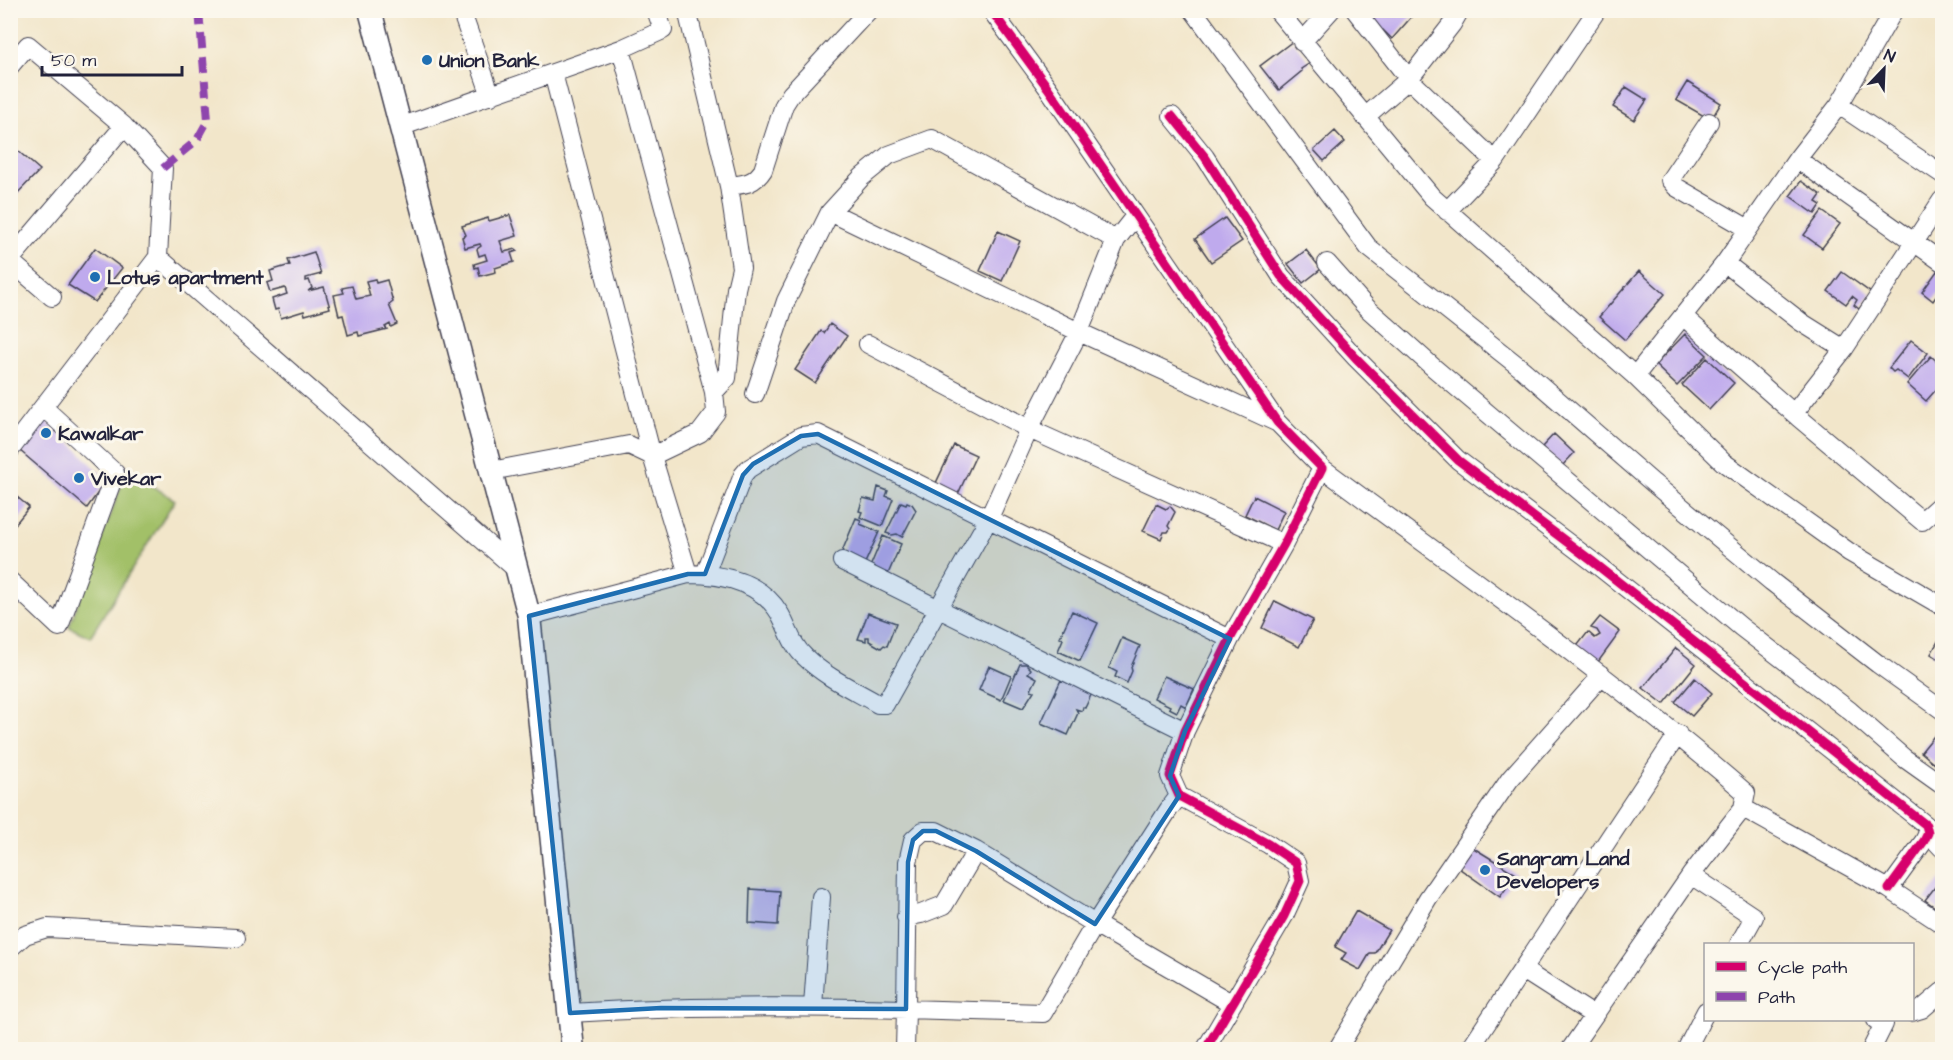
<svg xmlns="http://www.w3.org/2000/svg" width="1953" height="1060" viewBox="0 0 1953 1060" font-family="'Architects Daughter',sans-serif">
	<rect width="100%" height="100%" fill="#fbf7ec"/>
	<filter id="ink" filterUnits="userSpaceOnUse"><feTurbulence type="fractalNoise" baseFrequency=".0167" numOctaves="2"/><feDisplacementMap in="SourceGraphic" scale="12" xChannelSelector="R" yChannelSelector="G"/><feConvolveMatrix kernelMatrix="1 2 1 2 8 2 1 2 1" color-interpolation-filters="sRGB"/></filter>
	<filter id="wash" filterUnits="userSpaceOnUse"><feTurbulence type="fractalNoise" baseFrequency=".008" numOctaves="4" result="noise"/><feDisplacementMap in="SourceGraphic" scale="24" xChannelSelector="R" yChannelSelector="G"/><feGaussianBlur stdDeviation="1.35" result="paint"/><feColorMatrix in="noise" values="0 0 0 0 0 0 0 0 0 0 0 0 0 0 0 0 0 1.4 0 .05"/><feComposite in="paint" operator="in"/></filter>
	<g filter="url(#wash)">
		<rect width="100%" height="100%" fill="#f2e6ca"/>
		<path fill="#a2c068" stroke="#627152" stroke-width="1.5" d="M 127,470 L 175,500 L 90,637 L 69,627 Z"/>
		<g id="blocks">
			<path fill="#bfaaed" d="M 1371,10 L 1410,10 L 1414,14 L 1392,39 L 1383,30 L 1381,32 L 1366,16 Z
				M 1293,41 L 1310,63 L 1301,69 L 1302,71 L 1279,90 L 1260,66 Z
				M 1687,82 L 1721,103 L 1711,120 L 1676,100 Z
				M 1626,87 L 1647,100 L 1634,120 L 1613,107 Z
				M 1335,131 L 1345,142 L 1324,161 L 1314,150 Z
				M 10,144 L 40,170 L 10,201 Z
				M 1801,181 L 1821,195 L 1816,202 L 1821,205 L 1815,214 L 1790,196 Z
				M 1822,211 L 1840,224 L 1822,248 L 1804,235 Z
				M 510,215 L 517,236 L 500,241 L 504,252 L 516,249 L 517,251 L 511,253 L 514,262 L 495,268 L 496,272 L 480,276 L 478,267 L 475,268 L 474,264 L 487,260 L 485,254 L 479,256 L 477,249 L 481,246 L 480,244 L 465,248 L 462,237 L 466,235 L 462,226 L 488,218 L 489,221 Z
				M 1225,218 L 1242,241 L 1211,262 L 1195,239 Z
				M 998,231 L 1020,241 L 1002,281 L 980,271 Z
				M 95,248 L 122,268 L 95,302 L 68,285 Z
				M 1306,250 L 1321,269 L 1303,283 L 1288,264 Z
				M 314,252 L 321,274 L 306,278 L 306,281 L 309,280 L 312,288 L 308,291 L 324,287 L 330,308 L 305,315 L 304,311 L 281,318 L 278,309 L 275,310 L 272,299 L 287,294 L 285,288 L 270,292 L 267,283 L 273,281 L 270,271 L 290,265 L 288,260 Z
				M 1639,271 L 1665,294 L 1625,340 L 1599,317 Z
				M 1937,271 L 1942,275 L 1942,288 L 1933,301 L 1922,292 Z
				M 1842,272 L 1871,293 L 1859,309 L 1854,305 L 1857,300 L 1852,296 L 1846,304 L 1828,291 Z
				M 375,279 L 376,283 L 387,280 L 393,302 L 389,305 L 397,324 L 391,327 L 390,324 L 385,327 L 387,329 L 359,336 L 358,332 L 348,335 L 343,315 L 339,316 L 334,295 L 344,293 L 342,288 L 352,286 L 356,299 L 370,296 L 366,281 Z
				M 830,324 L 847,336 L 815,383 L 795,370 L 821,331 L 824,333 Z
				M 1685,334 L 1707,355 L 1677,386 L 1655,365 Z
				M 1911,340 L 1928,353 L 1908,379 L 1896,370 L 1893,372 L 1889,368 Z
				M 1931,356 L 1942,366 L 1942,383 L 1926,401 L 1907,384 Z
				M 1707,358 L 1734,383 L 1709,410 L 1682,385 Z
				M 43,418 L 76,448 L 107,480 L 87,508 L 19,450 Z
				M 1554,434 L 1574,453 L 1562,466 L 1542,447 Z
				M 954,445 L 976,455 L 958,494 L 936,483 Z
				M 878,487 L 888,491 L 886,496 L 893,499 L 882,526 L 860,517 L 862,512 L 859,511 L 863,498 L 875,501 Z
				M 10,491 L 29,507 L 12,528 L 10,526 Z
				M 1254,496 L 1284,511 L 1275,530 L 1245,515 Z
				M 901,502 L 906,504 L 907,502 L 912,504 L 916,510 L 902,537 L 897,534 L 892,535 L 886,533 Z
				M 1156,504 L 1166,509 L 1170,506 L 1175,512 L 1168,526 L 1170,529 L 1168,532 L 1164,532 L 1161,539 L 1143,531 Z
				M 856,518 L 861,520 L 860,524 L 879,532 L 865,563 L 841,554 Z
				M 883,536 L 901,544 L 888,574 L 870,567 Z
				M 1275,601 L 1313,620 L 1299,647 L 1262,628 Z
				M 1072,611 L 1098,623 L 1080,661 L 1058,651 L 1063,639 L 1060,637 Z
				M 868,613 L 896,623 L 887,646 L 884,645 L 881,648 L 869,641 L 869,637 L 866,637 L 866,641 L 858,639 Z
				M 1600,617 L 1620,632 L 1598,662 L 1577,646 L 1588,632 L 1595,638 L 1600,635 L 1597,630 L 1591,628 Z
				M 1942,634 L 1942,661 L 1931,654 Z
				M 1122,638 L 1140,646 L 1131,667 L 1132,671 L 1127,683 L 1115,677 L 1117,672 L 1109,668 Z
				M 1676,648 L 1696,664 L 1664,704 L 1643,688 Z
				M 1020,664 L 1026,664 L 1031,669 L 1028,673 L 1037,678 L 1031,690 L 1034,691 L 1023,708 L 1004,700 Z
				M 989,666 L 1011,676 L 1001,700 L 979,690 Z
				M 1164,676 L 1194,689 L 1186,707 L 1181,704 L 1177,712 L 1169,708 L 1170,706 L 1154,698 Z
				M 1695,678 L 1712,693 L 1692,716 L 1675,702 Z
				M 1061,680 L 1092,693 L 1085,708 L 1083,707 L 1082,711 L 1076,709 L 1078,713 L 1068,735 L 1041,723 Z
				M 1942,726 L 1942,770 L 1921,752 Z
				M 1472,847 L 1516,874 L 1500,897 L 1456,866 Z
				M 1942,878 L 1942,912 L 1925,900 Z
				M 750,889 L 780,891 L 778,925 L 749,923 Z
				M 1356,911 L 1389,930 L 1375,953 L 1370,953 L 1360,970 L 1341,960 L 1346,953 L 1335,947 Z"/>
		</g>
	</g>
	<g filter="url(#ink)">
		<use href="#blocks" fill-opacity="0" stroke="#413f50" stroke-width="1.5"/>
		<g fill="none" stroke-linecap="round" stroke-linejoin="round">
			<defs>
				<path id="minor" d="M 461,10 L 491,96
					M 991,10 L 1048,88 L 1277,422 L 1322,468 L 1284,544 L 1230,639 L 1185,731 L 1170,776 L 1179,796 L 1268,844 L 1296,863 L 1300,881 L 1284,916 L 1205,1050
					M 1193,10 L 1368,247 L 1522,369 L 1653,483 L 1772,582 L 1878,664 L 1942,710
					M 1277,10 L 1432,197 L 1635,376 L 1723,462 L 1849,552 L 1942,606
					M 1355,10 L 1409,79 L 1495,161 L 1447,211
					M 1302,42 L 1331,10
					M 621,49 L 714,392
					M 10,66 L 28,45 L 124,126 L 163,168 L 158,257
					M 553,73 L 652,456
					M 1839,105 L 1942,174
					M 1172,116 L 1205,157 L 1281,276 L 1356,358 L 1458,460 L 1592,561 L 1926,825 L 1928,833 L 1924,841 L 1889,889
					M 1365,117 L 1409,79 L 1452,24 L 1460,10
					M 1709,122 L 1670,180 L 1676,187 L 1747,228
					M 400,127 L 621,49 L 663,30 L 656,10
					M 1797,159 L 1942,262
					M 1495,161 L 1597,10
					M 729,186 C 745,184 754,184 763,170 L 784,105 L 791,94 L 869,10
					M 830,212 L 1079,332 L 1276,422
					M 10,260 L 124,126
					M 10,261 L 52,297
					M 1327,263 L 1367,308 L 1434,368 L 1741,627 L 1850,711 L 1904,758 L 1942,785
					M 1725,263 L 1801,322 L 1844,349
					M 1684,317 L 1798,417 L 1922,521 L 1942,503
					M 868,344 L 1029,429 L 1284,544
					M 1635,376 L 1725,263 L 1797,159 L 1839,105 L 1894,10
					M 755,394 L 786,301 L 830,212 L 862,177 L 889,155 L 932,139 L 1116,240
					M 1794,413 L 1844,349 L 1942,200
					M 10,450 L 158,257 L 517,570
					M 1322,468 C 1465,574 1611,676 1746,793 L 1743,808 L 1691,875 L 1570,1050
					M 491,471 L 629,445 L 652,456
					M 842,561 L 1185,731
					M 688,574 C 722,574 761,582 780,614 C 788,628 792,646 805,657 C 825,677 854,690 878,704 L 885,704 L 989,518 L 1029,429 L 1079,332 L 1116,240 L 1135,216
					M 705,574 L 743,475 L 748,469 L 801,436 L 818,434 L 1230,639
					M 10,581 L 59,627 L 115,473 L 43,407
					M 529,616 L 688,574 L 652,456 L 700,433 L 716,412 L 714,392 L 727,378 L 736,289 L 741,268 L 729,186 L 687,10
					M 1743,808 L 1889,889 L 1942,924
					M 1928,833 L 1942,848
					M 1691,875 L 1754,917 L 1739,944
					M 906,917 L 921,914 L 944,905 L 976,851
					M 10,948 L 25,935 L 47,928 L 236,938
					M 1523,970 L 1593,1015
					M 813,1006 L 821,897
					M 1912,1012 L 1922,1009 L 1942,992
					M 570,1013 C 682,1006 794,1006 906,1009 L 908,862 L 913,840 L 923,831 L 936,831 L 976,851 L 1095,924 L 1231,1003
					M 905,1050 L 906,1009 L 1043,1013 L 1095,924 L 1169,809 L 1179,796
					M 1337,1050 L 1428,898 L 1510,779 L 1602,675
					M 1469,1050 L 1678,734
					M 1686,1050 L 1706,1011
					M 1871,1050 L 1884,1024 L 1876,1020"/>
				<path id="tertiary" d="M 370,10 L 529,616 L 573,1050"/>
			</defs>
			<use href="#minor" stroke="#413f50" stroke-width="20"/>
			<use href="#tertiary" stroke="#413f50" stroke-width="25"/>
			<use href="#minor" stroke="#fff" stroke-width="18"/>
			<use href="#tertiary" stroke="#fff" stroke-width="22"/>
			<path stroke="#8e44ad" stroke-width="8" stroke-dasharray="15 8" stroke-linecap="butt" d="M 163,168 L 197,140 L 208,120 L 199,10"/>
			<defs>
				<path id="cycleway" d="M 991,10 L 1048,88 L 1277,422 L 1322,468 L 1284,544 L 1230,639 L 1185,731 L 1170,776 L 1179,796 L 1268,844 L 1296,863 L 1300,881 L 1284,916 L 1205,1050
					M 1172,116 L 1205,157 L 1281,276 L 1356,358 L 1458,460 L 1592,561 L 1926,825 L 1928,833 L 1924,841 L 1889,889"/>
			</defs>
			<use href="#cycleway" stroke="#fbf7ec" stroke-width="13"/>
			<use href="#cycleway" stroke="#d6006c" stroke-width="9"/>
		</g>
	</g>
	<path fill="#1f6fb2" fill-opacity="0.2" stroke="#1f6fb2" stroke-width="4.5" stroke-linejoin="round" d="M 818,434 L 1230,639 L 1185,731 L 1170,776 L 1179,796 L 1095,924 L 976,851 L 936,831 L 923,831 L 913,840 L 908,862 L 906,1009 L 661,1008 L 570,1013 L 529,616 L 688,574 L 705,574 L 743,475 L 753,464 L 801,436 Z"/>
	<g fill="#1f6fb2" stroke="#fbf7ec" stroke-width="2">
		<circle cx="427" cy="60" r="6"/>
		<circle cx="95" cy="277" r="6"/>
		<circle cx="46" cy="433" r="6"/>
		<circle cx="79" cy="478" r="6"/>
		<circle cx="1485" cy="870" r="6"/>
	</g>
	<g text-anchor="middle" stroke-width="6" stroke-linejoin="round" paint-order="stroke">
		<g font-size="20" font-weight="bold" fill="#22223b" stroke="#fbf7ec" text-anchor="start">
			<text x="439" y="67">Union Bank</text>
			<text x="107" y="284">Lotus apartment</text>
			<text x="58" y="440">Kawalkar</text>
			<text x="91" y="485">Vivekar</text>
			<text x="1497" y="865">Sangram Land<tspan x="1497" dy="23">Developers</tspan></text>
		</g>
	</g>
	<rect width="1953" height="1060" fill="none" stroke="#fbf7ec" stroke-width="36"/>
	<rect x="1704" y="943" width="210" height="78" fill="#fbf7ec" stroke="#a4a2a5" stroke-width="1.5"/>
	<rect x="1716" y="962" width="30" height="9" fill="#d6006c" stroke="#a4a2a5" stroke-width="1.5"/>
	<text x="1758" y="973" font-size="18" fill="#22223b">Cycle path</text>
	<rect x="1716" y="992" width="30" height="9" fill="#8e44ad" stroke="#a4a2a5" stroke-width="1.5"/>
	<text x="1758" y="1003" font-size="18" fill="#22223b">Path</text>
	<g transform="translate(1884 69) rotate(23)" stroke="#fbf7ec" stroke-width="4.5" paint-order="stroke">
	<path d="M0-4.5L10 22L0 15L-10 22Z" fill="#22223b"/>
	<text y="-9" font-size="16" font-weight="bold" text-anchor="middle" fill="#22223b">N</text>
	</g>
	<path d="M42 66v9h140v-9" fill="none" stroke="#22223b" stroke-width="3"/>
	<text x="51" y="66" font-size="18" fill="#22223b" stroke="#fbf7ec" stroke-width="4.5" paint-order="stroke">50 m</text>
</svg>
